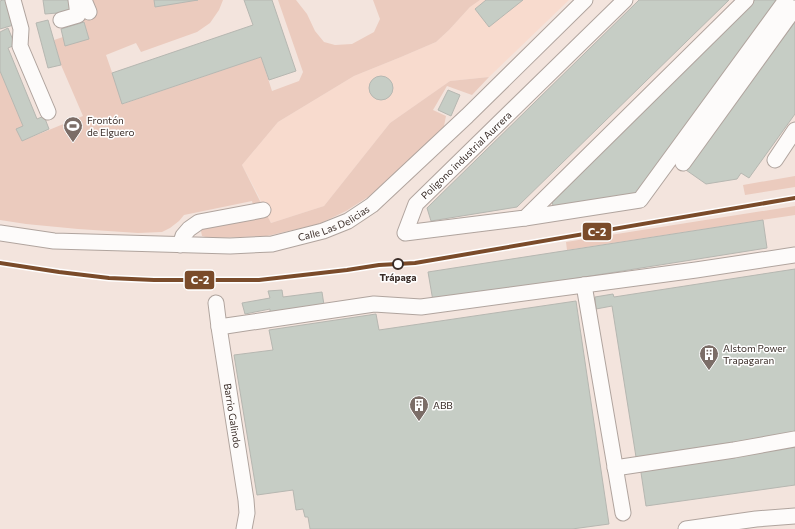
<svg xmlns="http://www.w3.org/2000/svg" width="795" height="529" viewBox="0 0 795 529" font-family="Commissioner,sans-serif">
	<rect width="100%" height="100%" fill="#f3e4dd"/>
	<path fill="#f8dbce" d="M 480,0 L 569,0 L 489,77 L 450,81 L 390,123 L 324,206 L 271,223 L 258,195 L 242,165 L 278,122 L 354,76 L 401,57 L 436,42 L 449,30 L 470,7 Z"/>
	<path fill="#ebcbbe" d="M 89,0 L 223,0 L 219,10 L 210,23 L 197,32 L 141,52 L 136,43 L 106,55 L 123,104 L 261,57 L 272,91 L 299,81 L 303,72 L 278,0 L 296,0 L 307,14 L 315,31 L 324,42 L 335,45 L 352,44 L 374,32 L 380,19 L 373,0 L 480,0 L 470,7 L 449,30 L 436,42 L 401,57 L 354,76 L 278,122 L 242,165 L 271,223 L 324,206 L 390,123 L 450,81 L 489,77 L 472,95 L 447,86 L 433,110 L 446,116 L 444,126 L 395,175 L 368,197 L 346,211 L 319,224 L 267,236 L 210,238 L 202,236 L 201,231 L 204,226 L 254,208 L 252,201 L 184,215 L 179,221 L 170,228 L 162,232 L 138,233 L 78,229 L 26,224 L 0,220 L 0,71 L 23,126 L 17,129 L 22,141 L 83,116 L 61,65 L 54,40 L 63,37 L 89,39 L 84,22 L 84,13 Z
		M 795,176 L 795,187 L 745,195 L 743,185 Z
		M 795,206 L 795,215 L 567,250 L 566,242 Z"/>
	<path fill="#c6cdc5" stroke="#b6b7b1" d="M 3,0 L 9,0 L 17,24 L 0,29 L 0,1 Z
		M 43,0 L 69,0 L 70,12 L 45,14 Z
		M 154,0 L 198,0 L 155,7 Z
		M 244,0 L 272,0 L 296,71 L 269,80 L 261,57 L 122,104 L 112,73 L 253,25 Z
		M 486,0 L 523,0 L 489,27 L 475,9 Z
		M 639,0 L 729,0 L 517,207 L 431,221 L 427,208 Z
		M 755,0 L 781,0 L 633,198 L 554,210 L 552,201 Z
		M 48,20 L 61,65 L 48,68 L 36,23 Z
		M 84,22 L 89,39 L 65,46 L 61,29 Z
		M 795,22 L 795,114 L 749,178 L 741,173 L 737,179 L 706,184 L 686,170 Z
		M 8,28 L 15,45 L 8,48 L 37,119 L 44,116 L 49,129 L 22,141 L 16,129 L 23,126 L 0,71 L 0,32 Z
		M369 88a12 12 0 1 1 24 0a12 12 0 1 1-24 0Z
		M 448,90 L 460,95 L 451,116 L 438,110 Z
		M 763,220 L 767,248 L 433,301 L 428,272 Z
		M 795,269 L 795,433 L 636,457 L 612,306 L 596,309 L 595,297 L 613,294 L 614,297 Z
		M 282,290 L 283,297 L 322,292 L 324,305 L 270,313 L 270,309 L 245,314 L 242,303 L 270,298 L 268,291 Z
		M 576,301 L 609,524 L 572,529 L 310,529 L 308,517 L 305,517 L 303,509 L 296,510 L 293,490 L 257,495 L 234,355 L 273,350 L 269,330 L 376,314 L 379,330 Z
		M 795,444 L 795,485 L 646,506 L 640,466 Z"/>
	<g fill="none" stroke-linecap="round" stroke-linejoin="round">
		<defs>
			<g id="minor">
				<path d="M 13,0 L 21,29 L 20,46 L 48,112"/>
				<path d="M 84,0 L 89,12"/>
				<path d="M 625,0 L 416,204 L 405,233 L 525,218 L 746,0"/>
				<path d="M 61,20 L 78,15 L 76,0"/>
				<path d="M 775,160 L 795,130"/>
				<path d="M 683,163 L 795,8"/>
				<path d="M 525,218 L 640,200 L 786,0"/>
				<path id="s1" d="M 0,233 L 54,241 L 230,246 L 272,244 L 323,231 L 348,221 L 372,205 L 467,116 L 585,0"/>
				<path d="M 180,245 L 183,236 L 189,229 L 199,222 L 263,210"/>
				<path d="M 584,285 L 623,513"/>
				<path id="s2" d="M 216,303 L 219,327 L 246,500 L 247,513 L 244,529"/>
				<path d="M 219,327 L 374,304 L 421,307 L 696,270 L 795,255"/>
				<path d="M 615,468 L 734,450 L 795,439"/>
				<path d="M 686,529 L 756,519 L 795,516"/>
			</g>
		</defs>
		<use href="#minor" stroke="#b0a49e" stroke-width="17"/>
		<use href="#minor" stroke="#fdfbfa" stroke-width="15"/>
		<defs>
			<path id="rail-1" d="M 0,263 L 59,272 L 109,278 L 154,280 L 259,280 L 347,270 L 379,265 L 415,263 L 795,198"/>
		</defs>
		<use href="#rail-1" stroke="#fff" stroke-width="7"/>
		<use href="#rail-1" stroke="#7a4b2a" stroke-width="4"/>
	</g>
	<defs>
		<symbol id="stadium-pin" viewBox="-11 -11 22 30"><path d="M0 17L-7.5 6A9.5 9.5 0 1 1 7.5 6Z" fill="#7b6d67" stroke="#fff"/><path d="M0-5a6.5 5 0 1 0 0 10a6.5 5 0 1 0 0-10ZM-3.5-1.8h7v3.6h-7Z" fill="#fff"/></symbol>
		<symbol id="building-pin" viewBox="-11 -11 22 30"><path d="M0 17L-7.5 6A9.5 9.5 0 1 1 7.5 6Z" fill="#7b6d67" stroke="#fff"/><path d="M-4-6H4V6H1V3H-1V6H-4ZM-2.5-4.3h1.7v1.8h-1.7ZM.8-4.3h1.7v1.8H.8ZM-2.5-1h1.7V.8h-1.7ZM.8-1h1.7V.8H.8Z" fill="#fff"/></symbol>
	</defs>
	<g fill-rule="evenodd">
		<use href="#stadium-pin" x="62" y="115" width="22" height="30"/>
		<use href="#building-pin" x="698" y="343" width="22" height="30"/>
		<use href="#building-pin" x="408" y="394" width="22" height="30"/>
	</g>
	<circle fill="#fff" stroke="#3a2d28" stroke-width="2" cx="398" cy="264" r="5"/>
	<g text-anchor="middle" stroke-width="3" stroke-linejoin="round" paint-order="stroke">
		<g font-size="10" fill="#3a2d28" stroke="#fff" text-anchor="start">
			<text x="87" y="124">Frontón<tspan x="87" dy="12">de Elguero</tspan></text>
			<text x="723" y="352">Alstom Power<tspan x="723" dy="12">Trapagaran</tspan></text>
			<text x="433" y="409">ABB</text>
		</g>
		<g font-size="10" fill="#3a2d28" stroke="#fff">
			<text transform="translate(466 155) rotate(-44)" y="4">Poligono industrial Aurrera</text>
			<text dy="4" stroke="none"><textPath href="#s1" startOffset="338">Calle Las Delicias</textPath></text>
			<text dy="4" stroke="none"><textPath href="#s2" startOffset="114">Barrio Galindo</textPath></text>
		</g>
		<g font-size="10" font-weight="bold" fill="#3a2d28" stroke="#fff">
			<text x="398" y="281">Trápaga</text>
		</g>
	</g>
	<g stroke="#fff" stroke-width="1.5">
		<rect x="582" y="222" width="30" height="19" rx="4" fill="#7a4b2a"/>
		<rect x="184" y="270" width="31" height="20" rx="4" fill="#7a4b2a"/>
	</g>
	<g font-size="11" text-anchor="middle" font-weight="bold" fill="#fff">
		<text x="597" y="236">C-2</text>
		<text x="200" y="284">C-2</text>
	</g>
</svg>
